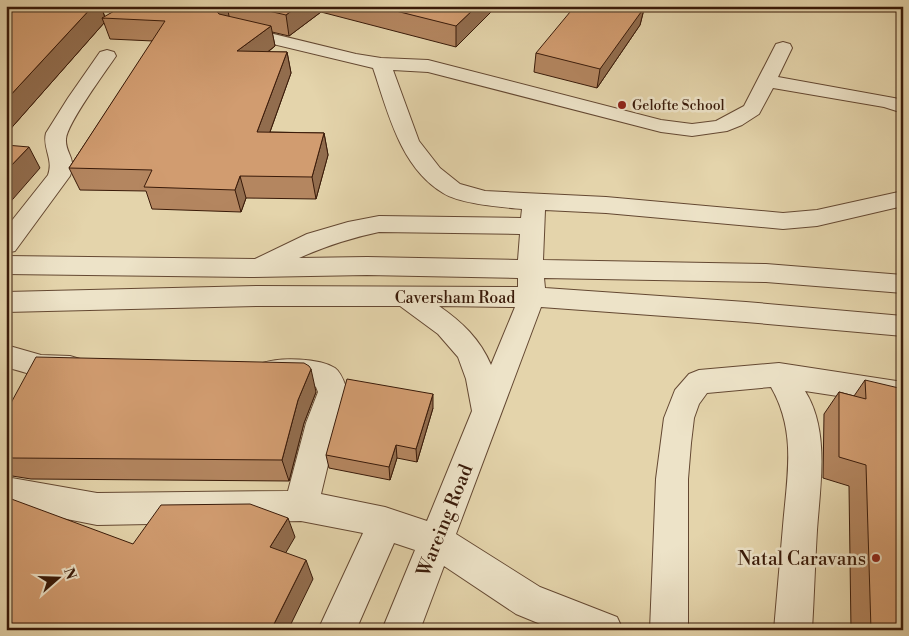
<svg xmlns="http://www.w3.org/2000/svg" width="909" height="636" viewBox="0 0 909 636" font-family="'Libre Bodoni',serif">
	<rect width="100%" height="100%" fill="#e4d4ab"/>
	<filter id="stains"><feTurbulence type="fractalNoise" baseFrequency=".004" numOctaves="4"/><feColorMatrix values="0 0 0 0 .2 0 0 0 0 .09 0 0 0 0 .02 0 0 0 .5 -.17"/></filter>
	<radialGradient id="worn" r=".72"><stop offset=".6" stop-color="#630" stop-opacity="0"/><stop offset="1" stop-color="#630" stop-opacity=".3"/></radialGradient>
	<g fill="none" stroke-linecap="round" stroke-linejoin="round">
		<defs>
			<path id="minor" d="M 237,25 L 356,54 L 381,58 L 428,60 L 661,120 L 692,124 L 716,121 L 744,106 L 776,44 L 783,42 L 790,44 L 792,48 L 778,77 L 894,98 L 903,100 L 903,113 L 884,107 L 773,88 L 759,114 L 742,125 L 727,131 L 692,136 L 661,132 L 428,72 L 393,70 L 419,141 L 440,168 L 460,184 L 485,191 L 606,197 L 783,213 L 817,210 L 903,191 L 903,206 L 817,226 L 783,229 L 606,213 L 545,210 L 543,260 L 766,264 L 903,275 L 903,293 L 766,282 L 544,278 L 545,288 L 746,302 L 903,316 L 903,336 L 746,322 L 541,307 L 456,534 L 540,587 L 617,617 L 623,630 L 555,630 L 516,614 L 444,566 L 420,630 L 382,630 L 415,550 L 394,543 L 356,630 L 318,630 L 363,533 L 301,521 L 97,525 L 6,507 L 6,477 L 97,493 L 288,491 L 306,423 L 318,392 L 316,387 C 305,379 278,384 263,379 L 258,371 L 263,363 C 280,357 319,358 335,368 C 342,373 345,385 348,392 L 338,423 L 321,494 L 385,507 L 427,521 L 472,411 L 466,379 L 458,357 L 438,334 L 400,306 L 258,306 L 6,312 L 6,292 L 258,286 L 518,287 L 518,278 L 367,275 L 249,277 L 6,274 L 6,256 L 255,259 L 307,234 L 348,222 L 379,216 L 521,218 L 522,209 C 501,207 460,204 443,193 C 400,167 388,112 373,68 L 231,34 L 228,30 L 231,26 ZM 379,232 L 520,234 L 518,260 L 367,257 L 299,258 C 326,246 351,238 379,232 ZM 439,306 L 515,307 L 491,365 C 480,339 462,322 439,306 Z
				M 107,50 L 114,52 L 116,56 C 106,71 67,123 66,139 C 65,154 77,157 70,176 L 15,251 L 6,253 L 6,228 L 48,175 C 54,159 42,148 46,133 L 68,98 L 100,52 Z
				M 6,345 L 41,355 L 70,356 L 80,359 L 85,367 L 80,375 C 55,383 30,374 6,367 Z
				M 779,363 L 903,382 L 903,406 L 805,391 C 830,430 820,486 817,530 C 815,563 814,597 812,630 L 774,630 C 777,595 780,561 783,526 C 787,477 797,432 771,387 L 707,393 L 699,404 L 694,418 L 691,443 L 688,479 L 688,630 L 650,630 L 656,479 L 664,418 L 675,390 L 689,374 L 699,370 Z"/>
		</defs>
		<use href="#minor" stroke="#644832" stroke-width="2"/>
		<use href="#minor" fill="#ede3c8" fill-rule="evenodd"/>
	</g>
	<path fill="#b48660" stroke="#391a09" d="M 6,6 L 101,6 L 105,17 L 123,6 L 497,6 L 456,47 L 321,12 L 289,36 L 272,32 L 275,46 L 268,52 L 287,52 L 291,73 L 270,132 L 324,133 L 328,155 L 316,199 L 246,198 L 241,212 L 152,209 L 146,191 L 80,190 L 69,168 L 153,41 L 110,39 L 104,23 L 6,134 Z
		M 643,13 L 640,25 L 597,88 L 534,72 L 536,53 Z
		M 865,380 L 903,630 L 851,630 L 849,486 L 823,478 L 824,414 L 839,392 L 854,396 Z
		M 316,392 L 304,423 L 289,481 L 31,479 L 6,475 L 6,412 Z
		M 433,408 L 417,462 L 397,458 L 390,480 L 329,468 L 326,455 Z"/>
	<path fill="#926d4e" stroke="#391a09" d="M 93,6 L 101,6 L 105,18 L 102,18 L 104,23 L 6,134 L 6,100 Z
		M 215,6 L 227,6 L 230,21 L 222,23 L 214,8 Z
		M 298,6 L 320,6 L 321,12 L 289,36 L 286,15 Z
		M 477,6 L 497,6 L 456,47 L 456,26 Z
		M 638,6 L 647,6 L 643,13 L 640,25 L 597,88 L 600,69 Z
		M 271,26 L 275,46 L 242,72 L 237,51 Z
		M 287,52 L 291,73 L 262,154 L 257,132 Z
		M 324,133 L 328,155 L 316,199 L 312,177 Z
		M 29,147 L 40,168 L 6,207 L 6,171 Z
		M 240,176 L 246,198 L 241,212 L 235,190 Z
		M 6,366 L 9,370 L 6,373 Z
		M 311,369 L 316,392 L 304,423 L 289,481 L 282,460 L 298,400 Z
		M 433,394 L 433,408 L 417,462 L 416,449 Z
		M 396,445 L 397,458 L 390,480 L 389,467 Z
		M 288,518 L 295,537 L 278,566 L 270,547 Z
		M 306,560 L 313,579 L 288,630 L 271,630 Z"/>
	<path fill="#d19c70" stroke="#391a09" d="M 6,6 L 93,6 L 6,100 Z
		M 123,6 L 215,6 L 214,8 L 219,14 L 271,26 L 237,51 L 287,52 L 257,132 L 324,133 L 312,177 L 240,176 L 235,190 L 144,187 L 152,170 L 69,168 L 165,21 L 102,18 Z
		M 247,6 L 298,6 L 286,15 Z
		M 376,6 L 477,6 L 456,26 Z
		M 575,6 L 638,6 L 644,8 L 600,69 L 536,53 Z
		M 6,145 L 29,147 L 6,171 Z
		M 36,357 L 304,363 L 309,366 L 311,369 L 298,400 L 282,460 L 13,458 L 6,457 L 6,412 Z
		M 347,379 L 433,394 L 416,449 L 396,445 L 389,467 L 326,455 Z
		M 865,380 L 903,389 L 903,630 L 871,630 L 866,465 L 839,457 L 839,392 L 866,399 Z
		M 6,497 L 133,544 L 161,505 L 250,504 L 288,518 L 270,547 L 306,560 L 271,630 L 6,630 Z"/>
	<g fill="#8f2418" stroke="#ede3c8" stroke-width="2">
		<circle cx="622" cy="105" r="5"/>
		<circle cx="876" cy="558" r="5"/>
	</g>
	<g text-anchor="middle" stroke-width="5" stroke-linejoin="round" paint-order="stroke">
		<g font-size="14" fill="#391a09" stroke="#ede3c8" text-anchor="start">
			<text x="632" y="110">Gelofte School</text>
		</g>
		<g font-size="16" fill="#391a09" stroke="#ede3c8">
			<text x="455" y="303">Caversham Road</text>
		</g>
		<g font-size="19" fill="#391a09" stroke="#ede3c8">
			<text transform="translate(444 520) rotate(-68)" y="7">Wareing Road</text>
		</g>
		<g font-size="19" fill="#391a09" stroke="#ede3c8" text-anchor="end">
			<text x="866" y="565">Natal Caravans</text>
		</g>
	</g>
	<rect width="909" height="636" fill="none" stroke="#e4d4ab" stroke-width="25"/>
	<rect x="8" y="8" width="894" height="621" fill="none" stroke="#391a09" stroke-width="2.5"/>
	<rect x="12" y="12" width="884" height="611" fill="none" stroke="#391a09"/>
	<g transform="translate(58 578) rotate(70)" stroke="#ede3c8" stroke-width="4" paint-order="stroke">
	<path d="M0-4L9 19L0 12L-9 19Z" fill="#391a09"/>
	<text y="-8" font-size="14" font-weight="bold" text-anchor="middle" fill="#391a09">N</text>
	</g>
	<rect width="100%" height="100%" filter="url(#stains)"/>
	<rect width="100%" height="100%" fill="url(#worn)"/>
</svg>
